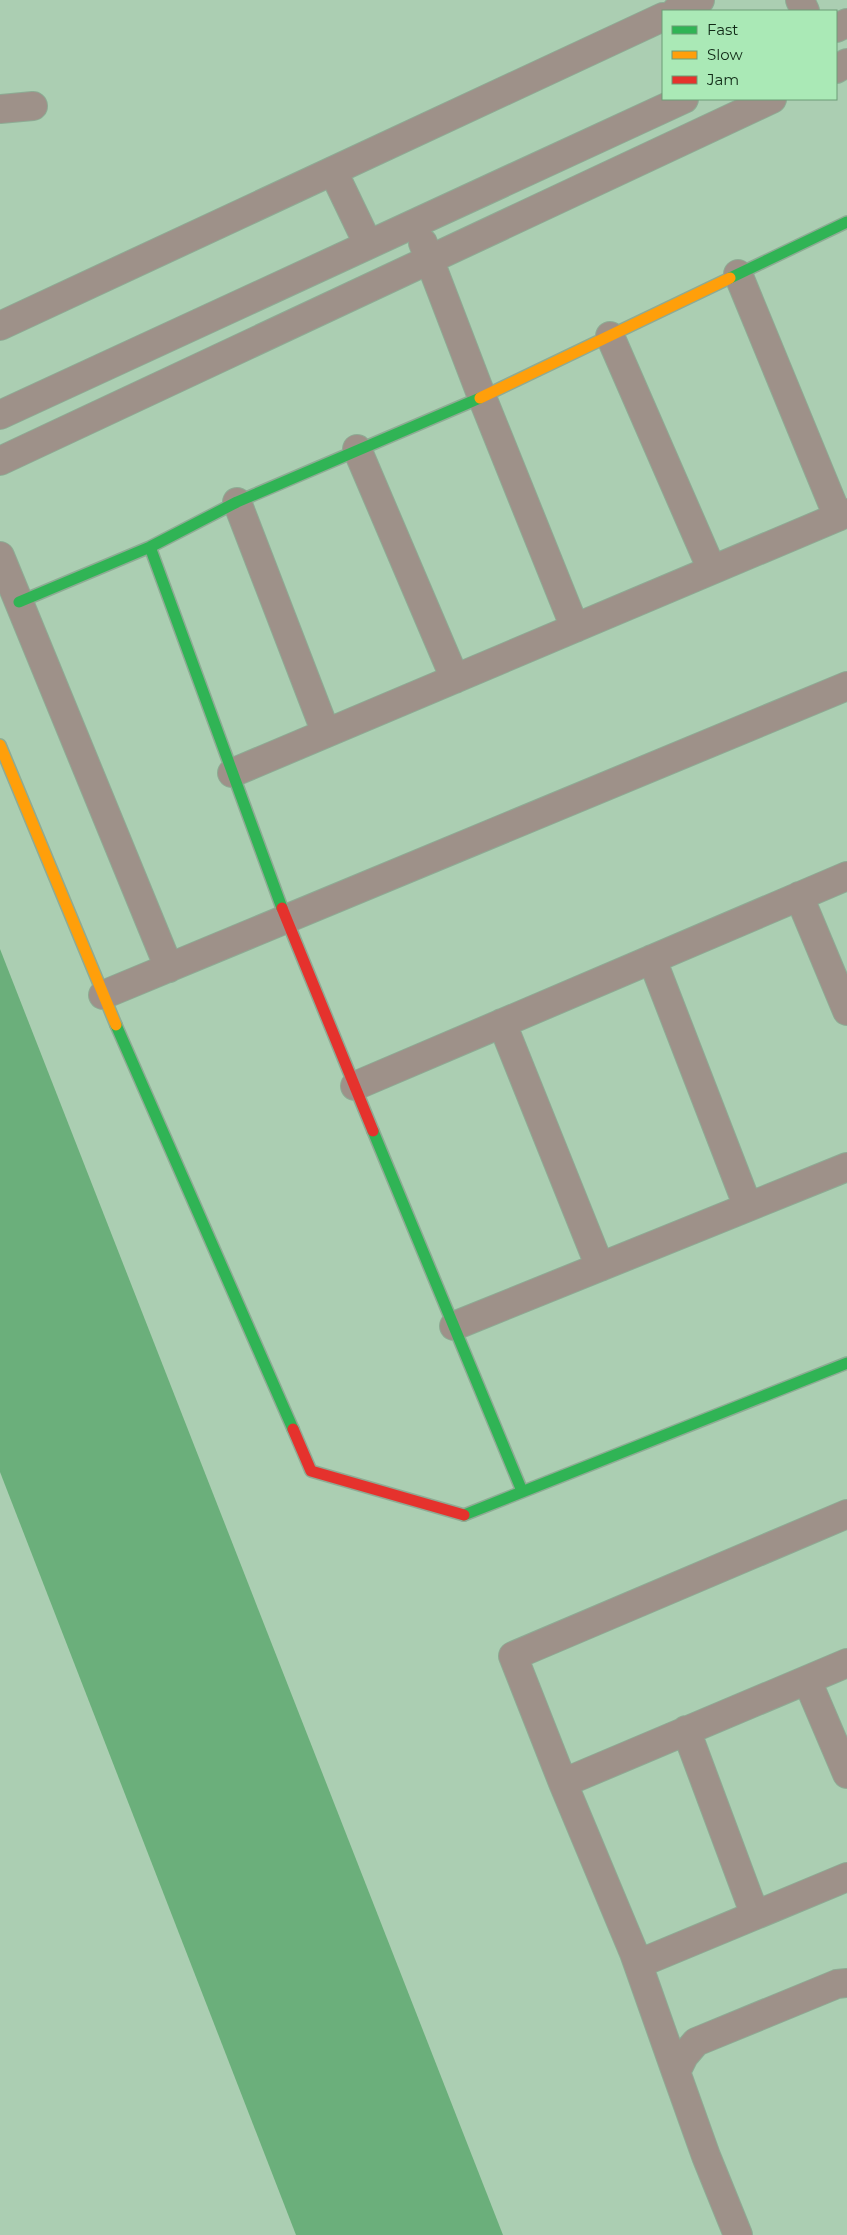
<svg xmlns="http://www.w3.org/2000/svg" width="847" height="2235" viewBox="0 0 847 2235" font-family="Montserrat,sans-serif">
	<rect width="100%" height="100%" fill="#abceb2"/>
	<path fill="#6baf7b" d="M 0,949 L 503,2235 L 296,2235 L 0,1472 Z"/>
	<g fill="none" stroke-linecap="round" stroke-linejoin="round">
		<defs>
			<path id="street" d="M 800,0 L 805,11
				M 676,11 L 700,0
				M 836,28 L 847,23
				M 836,69 L 847,63
				M 0,109 L 33,106
				M 333,171 L 368,244
				M 423,243 L 482,397 L 575,628
				M 738,274 L 838,517
				M 0,326 L 663,17
				M 610,336 L 712,570
				M 0,415 L 684,99
				M 357,449 L 455,679
				M 0,461 L 772,99
				M 237,502 L 326,733
				M 0,556 L 169,968
				M 232,773 L 847,513
				M 799,896 L 847,1011
				M 652,959 L 748,1207
				M 103,995 L 847,686
				M 502,1023 L 600,1267
				M 355,1086 L 847,876
				M 454,1326 L 847,1167
				M 807,1680 L 847,1774
				M 686,1730 L 755,1915
				M 563,1783 L 513,1656 L 847,1514
				M 638,1964 L 847,1877
				M 676,2072 L 634,1953 L 563,1783 L 847,1663
				M 738,2235 L 706,2156 L 676,2072 L 684,2056 L 696,2042 L 837,1984 L 847,1983"/>
			<path id="fast" d="M 730,278 L 847,222
				M 150,547 L 282,908
				M 19,602 L 150,547 L 237,502 L 480,398
				M 116,1025 L 293,1429
				M 373,1131 L 522,1491
				M 464,1515 L 847,1363"/>
			<path id="slow" d="M 480,398 L 730,278
				M 0,745 L 116,1025"/>
			<path id="jam" d="M 282,908 L 373,1131
				M 293,1429 L 311,1471 L 464,1515"/>
		</defs>
		<use href="#street" stroke="#8eab94" stroke-width="30"/>
		<use href="#fast" stroke="#8eab94" stroke-width="14"/>
		<use href="#slow" stroke="#8eab94" stroke-width="14"/>
		<use href="#jam" stroke="#8eab94" stroke-width="14"/>
		<use href="#street" stroke="#9e9189" stroke-width="28"/>
		<use href="#fast" stroke="#30b455" stroke-width="11"/>
		<use href="#slow" stroke="#ff9f0a" stroke-width="11"/>
		<use href="#jam" stroke="#e5322d" stroke-width="11"/>
	</g>
	<rect x="662" y="10" width="175" height="90" fill="#aae9b6" stroke="#6c9c76"/>
	<rect x="672" y="26" width="25" height="8" fill="#30b455" stroke="#6c9c76"/>
	<text x="707" y="35" font-size="15" fill="#102916">Fast</text>
	<rect x="672" y="51" width="25" height="8" fill="#ff9f0a" stroke="#6c9c76"/>
	<text x="707" y="60" font-size="15" fill="#102916">Slow</text>
	<rect x="672" y="76" width="25" height="8" fill="#e5322d" stroke="#6c9c76"/>
	<text x="707" y="85" font-size="15" fill="#102916">Jam</text>
</svg>
